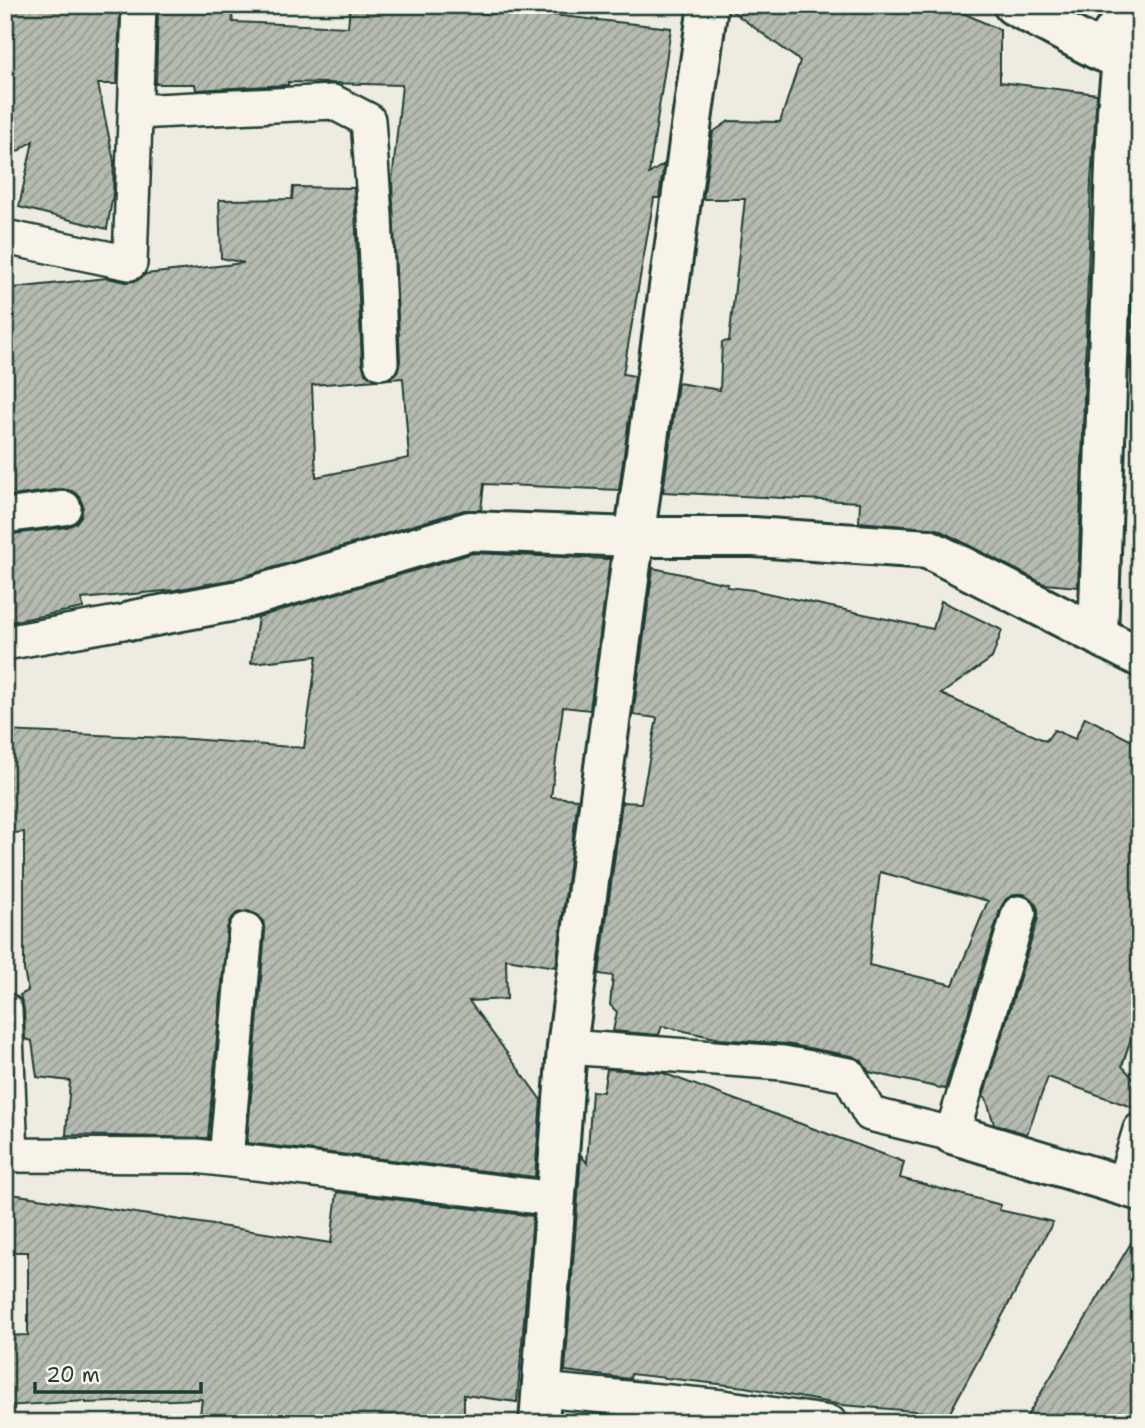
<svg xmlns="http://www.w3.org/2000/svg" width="1145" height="1428" viewBox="0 0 1145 1428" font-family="'Shantell Sans',sans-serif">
	<defs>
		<pattern id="building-hatch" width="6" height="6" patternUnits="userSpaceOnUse" patternTransform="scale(1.75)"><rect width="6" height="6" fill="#b5bbb0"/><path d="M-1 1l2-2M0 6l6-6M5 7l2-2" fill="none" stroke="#939990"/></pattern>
	</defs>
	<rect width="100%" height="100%" fill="#eeece1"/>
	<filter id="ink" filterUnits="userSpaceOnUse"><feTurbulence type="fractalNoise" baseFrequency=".0143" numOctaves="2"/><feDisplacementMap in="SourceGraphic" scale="14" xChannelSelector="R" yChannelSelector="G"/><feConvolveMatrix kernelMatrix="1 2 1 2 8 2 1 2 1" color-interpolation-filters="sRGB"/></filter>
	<g filter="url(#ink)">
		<path fill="url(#building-hatch)" stroke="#1f3d34" stroke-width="2" fill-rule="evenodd" d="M 5,5 L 108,5 L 108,11 L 120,11 L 117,84 L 98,84 L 114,161 L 113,194 L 107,229 L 19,207 L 33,141 L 5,160 Z
			M 350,5 L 393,5 L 393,9 L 525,15 L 525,12 L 671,28 L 649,174 L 664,164 L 659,198 L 654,198 L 623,374 L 635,376 L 619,490 L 484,484 L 481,510 L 464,510 L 235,579 L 175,590 L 82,599 L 83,608 L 5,623 L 5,535 L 67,527 L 76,523 L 81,516 L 83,506 L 79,496 L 72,491 L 62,489 L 5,497 L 5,289 L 107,278 L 126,282 L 136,281 L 146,274 L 244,263 L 221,258 L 219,200 L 292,199 L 293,187 L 354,188 L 362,363 L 365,373 L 377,380 L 312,385 L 316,477 L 409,458 L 403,378 L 388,379 L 398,371 L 400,361 L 392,182 L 402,85 L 288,82 L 288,85 L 196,90 L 195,84 L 156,84 L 158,10 L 231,7 L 233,22 L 348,27 Z
			M 729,5 L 946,5 L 1000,30 L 1000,82 L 1097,94 L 1091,182 L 1078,587 L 1044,584 L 937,529 L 859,522 L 860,502 L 663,492 L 678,383 L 720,390 L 722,342 L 729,341 L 745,199 L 703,199 L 713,132 L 729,121 L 780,122 L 800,61 L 729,9 Z
			M 1136,184 L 1140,184 L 1140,371 L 1130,369 Z
			M 473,553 L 610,559 L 590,710 L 563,707 L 551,797 L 578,799 L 556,967 L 506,959 L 507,999 L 469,1001 L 541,1100 L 535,1177 L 247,1143 L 265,932 L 263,921 L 258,915 L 248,911 L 237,913 L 230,920 L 227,928 L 208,1138 L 66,1135 L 70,1081 L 37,1077 L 32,1041 L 25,1039 L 24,1009 L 20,995 L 28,991 L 24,970 L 24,832 L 5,834 L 5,731 L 190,739 L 304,748 L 317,656 L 251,663 L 258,617 Z
			M 653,568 L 728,584 L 727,587 L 753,590 L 933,629 L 941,601 L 1002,630 L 992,658 L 941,694 L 1046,741 L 1054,730 L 1075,739 L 1085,717 L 1140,745 L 1140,1011 L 1122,1066 L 1140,1086 L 1140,1110 L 1048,1077 L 1027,1134 L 994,1124 L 986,1098 L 983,1097 L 1038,918 L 1038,909 L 1033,900 L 1024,894 L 1015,894 L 1006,899 L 1001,907 L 945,1089 L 869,1072 L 861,1060 L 852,1056 L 786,1044 L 720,1039 L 662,1026 L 659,1035 L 613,1031 L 617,1012 L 610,1005 L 613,976 L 599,974 L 622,802 L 641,803 L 657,718 L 633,715 ZM 880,872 L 988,901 L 953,985 L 869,965 Z
			M 607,1069 L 663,1073 L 904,1162 L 900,1178 L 1001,1205 L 999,1210 L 1053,1222 L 949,1414 L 842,1405 L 745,1387 L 631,1374 L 630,1379 L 565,1371 L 581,1155 L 587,1163 L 592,1091 L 603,1092 Z
			M 337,1192 L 533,1216 L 517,1402 L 464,1395 L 464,1423 L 199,1423 L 202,1399 L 86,1403 L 86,1401 L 5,1406 L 5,1336 L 28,1335 L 28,1252 L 5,1252 L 5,1193 L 331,1243 Z
			M 1140,1228 L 1140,1423 L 1023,1423 Z"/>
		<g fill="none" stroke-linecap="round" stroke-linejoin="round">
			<defs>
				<path id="service" d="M 136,112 L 333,102 L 368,120 L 375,215 L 381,362
					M 5,237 L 130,263 L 139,5
					M 5,516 L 64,508
					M 5,643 L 134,620
					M 5,1010 L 11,1155
					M 567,1047 L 783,1063 L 849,1075 L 870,1114 L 952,1134 L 1019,913
					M 5,1155 L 196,1156 L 556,1199
					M 226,1159 L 246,930
					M 1123,1186 L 1140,1130
					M 541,1390 L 723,1407 L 830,1423"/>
				<path id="minor" d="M 1013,5 L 1100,51 L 1140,66
					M 1100,51 L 1133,5
					M 134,620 L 240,600 L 470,531 L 634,537 L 753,537 L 928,549 L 1140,657
					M 1098,635 L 1117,111 L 1122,60
					M 952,1134 L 1140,1191
					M 539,1423 L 567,1047 L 638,511 L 708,5"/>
			</defs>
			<use href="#service" stroke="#1f3d34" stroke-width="38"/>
			<use href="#minor" stroke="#1f3d34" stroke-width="44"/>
			<use href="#service" stroke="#f7f3e8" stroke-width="33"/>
			<use href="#minor" stroke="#f7f3e8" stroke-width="38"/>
		</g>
	</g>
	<rect width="1145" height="1428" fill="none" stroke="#f7f3e8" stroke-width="28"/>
	<rect x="14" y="14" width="1117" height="1400" fill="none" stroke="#1f3d34" stroke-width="2.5" filter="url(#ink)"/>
	<path d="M35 1382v10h166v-10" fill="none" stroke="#1f3d34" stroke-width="3.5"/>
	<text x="46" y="1382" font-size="21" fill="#1f3d34" stroke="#f7f3e8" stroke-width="5" paint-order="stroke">20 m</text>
</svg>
